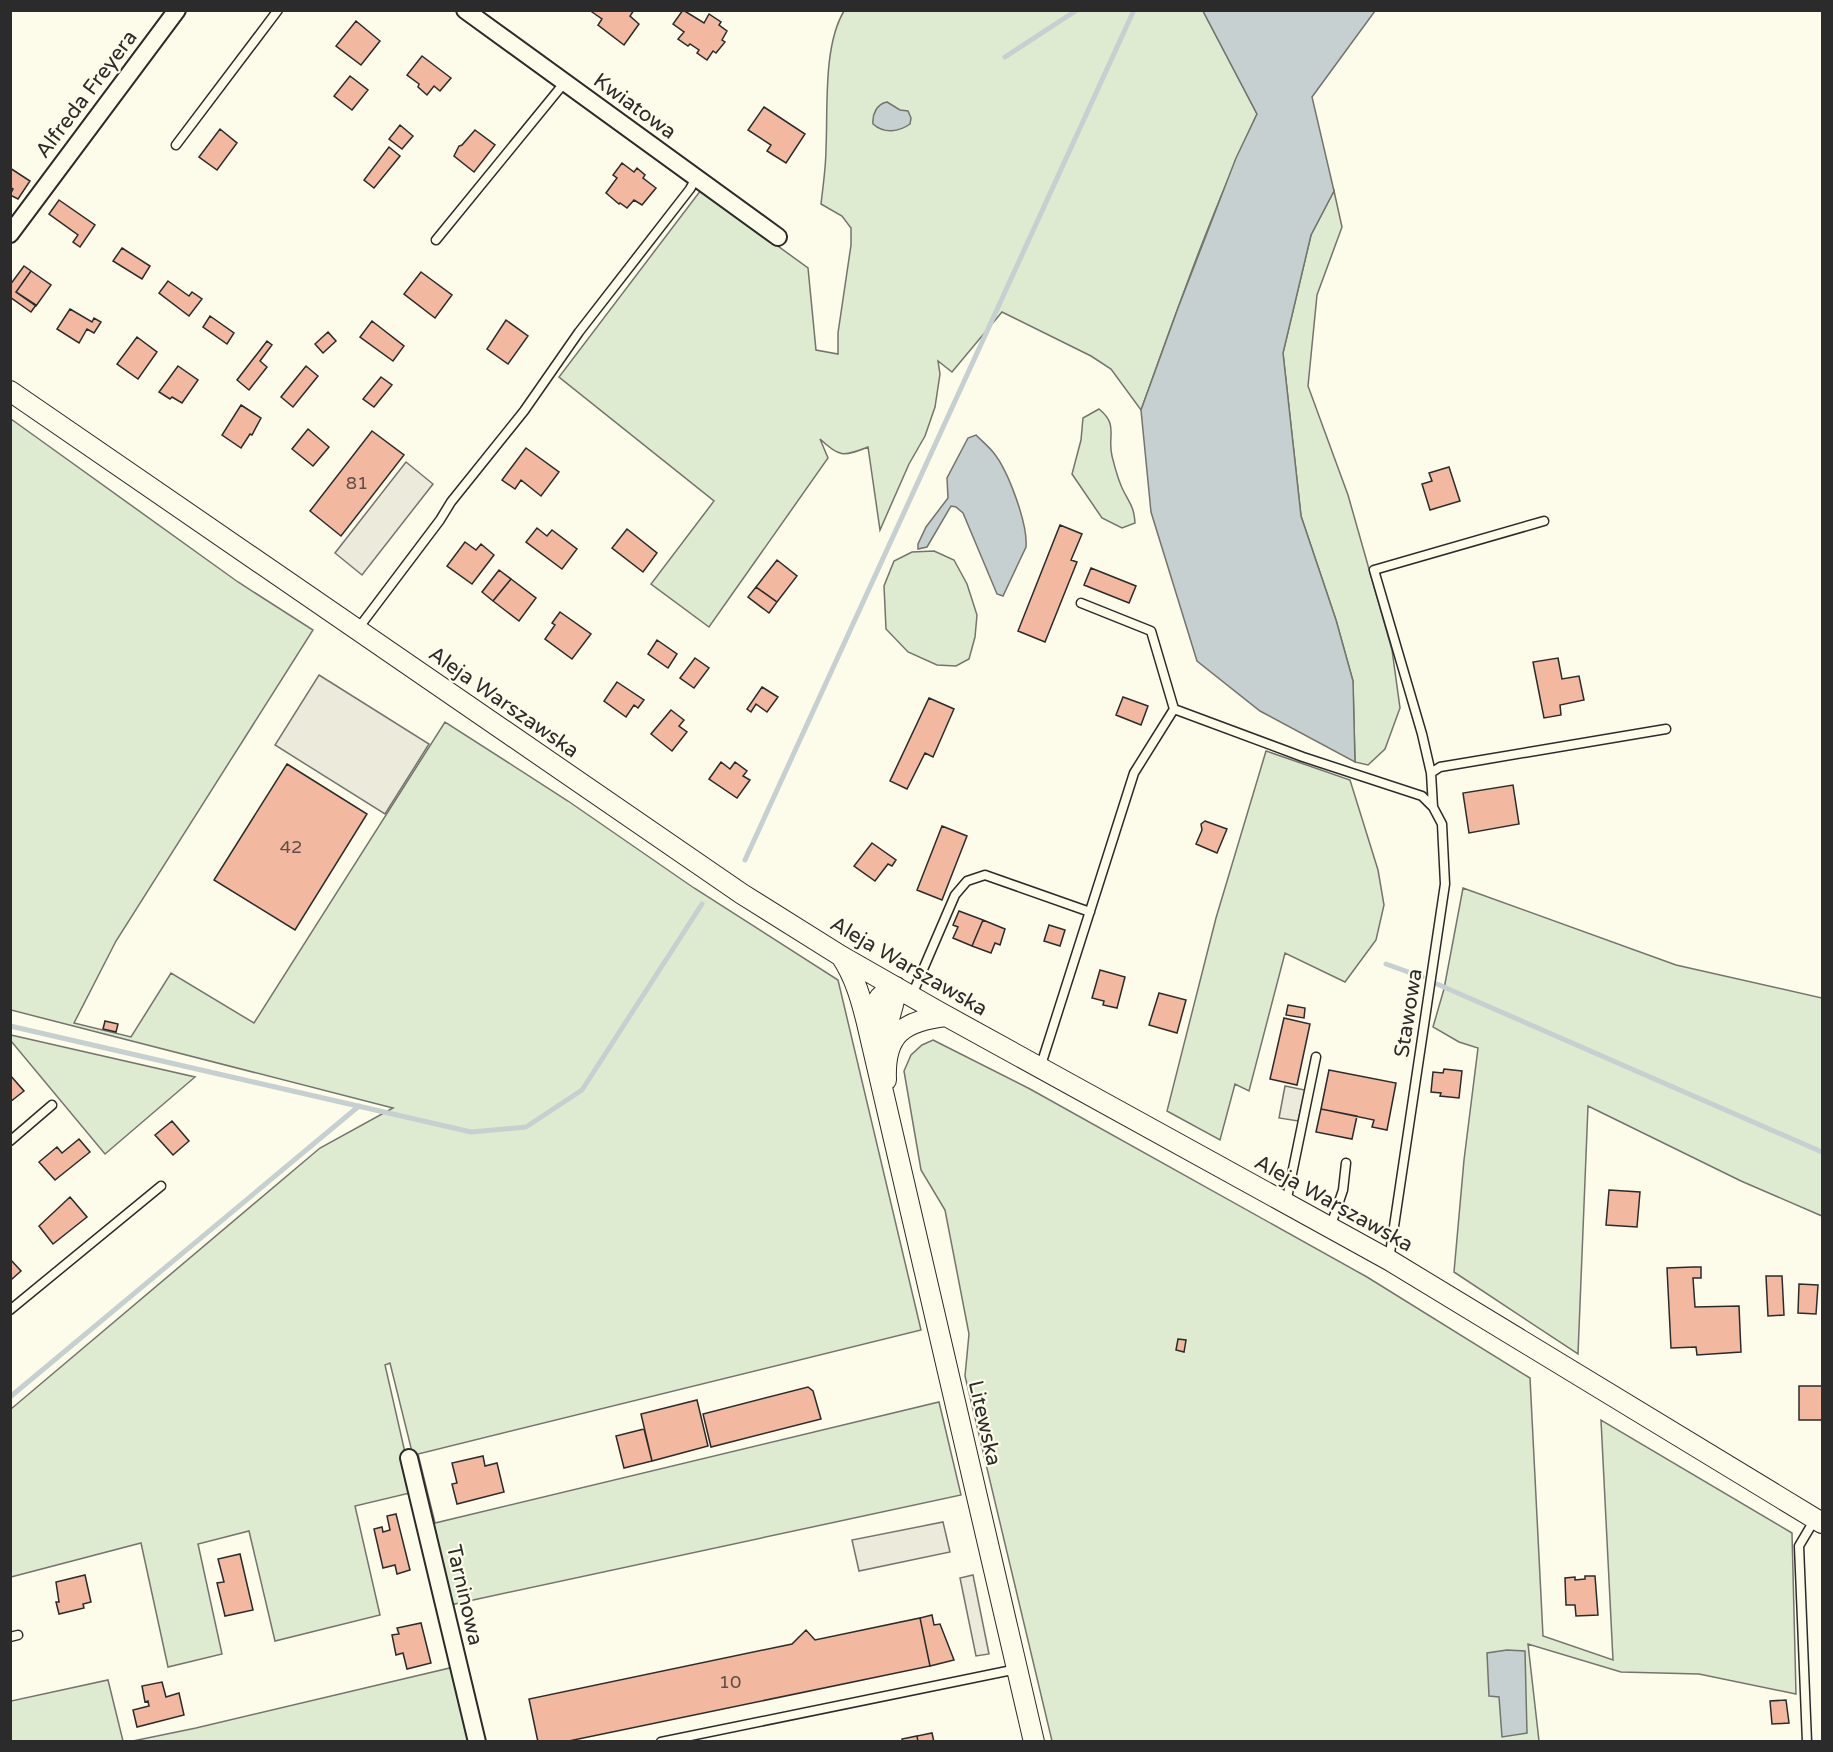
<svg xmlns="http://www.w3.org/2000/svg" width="1833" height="1752" viewBox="0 0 1833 1752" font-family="'Varela Round',sans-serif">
	<rect width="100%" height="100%" fill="#fdfbea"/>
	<path fill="#deebd1" stroke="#74746e" stroke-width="1.5" d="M 844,11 L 1203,11 L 1257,114 C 1212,210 1177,310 1141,410 L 1111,369 L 1091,356 L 1002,312 L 952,372 L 938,361 L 940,374 L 935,407 L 925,436 L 909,464 L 880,530 L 868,447 C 843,457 839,457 820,439 L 828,458 L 709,627 L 651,584 L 714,501 L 559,377 L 701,190 L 808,268 L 816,350 L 838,354 L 838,333 L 851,245 L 851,228 L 842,216 L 821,204 C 823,186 826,167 826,148 C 828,108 823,46 844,11 Z
		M 1334,191 L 1342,227 L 1317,295 L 1308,386 L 1348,495 L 1392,650 L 1400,708 L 1385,749 L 1368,765 L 1355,762 L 1353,681 L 1336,620 L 1301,516 L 1283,353 L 1311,235 Z
		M 1099,409 C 1119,425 1107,436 1112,456 C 1115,468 1118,481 1124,492 C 1131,505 1134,508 1135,523 L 1122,528 L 1102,518 L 1072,474 L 1081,440 L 1083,418 Z
		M 11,419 L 238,582 L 313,630 L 116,941 L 74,1023 L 131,1037 L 171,973 L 254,1023 L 445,722 L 568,801 L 694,888 L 838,980 L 921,1330 L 418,1454 L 435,1523 L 939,1402 L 961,1495 L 450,1605 L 390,1363 L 385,1365 L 414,1492 L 355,1506 L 380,1615 L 275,1641 L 249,1531 L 198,1544 L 222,1654 L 168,1667 L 141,1543 L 11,1577 L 11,1409 L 320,1148 L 393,1108 L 11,1010 Z
		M 934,551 L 954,560 L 967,584 L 977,615 L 975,637 L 969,659 L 956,666 L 937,665 L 908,652 L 886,629 L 884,586 L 894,561 L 912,552 Z
		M 1266,751 L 1350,780 L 1378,870 L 1384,905 L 1376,940 L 1345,982 L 1285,953 L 1249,1091 L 1235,1084 L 1220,1140 L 1167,1111 L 1216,918 Z
		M 1463,888 L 1676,965 L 1822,998 L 1822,1216 L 1741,1181 L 1588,1106 L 1578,1354 L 1454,1272 L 1464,1160 L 1478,1048 L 1459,1042 L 1433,1027 L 1444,989 Z
		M 11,1035 L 195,1077 L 105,1154 L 11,1041 Z
		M 933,1040 L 1030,1089 L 1367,1277 L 1530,1378 L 1543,1636 L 1613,1660 L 1601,1420 L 1792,1533 L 1796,1694 L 1699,1674 L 1621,1672 L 1528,1644 L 1539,1741 L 1052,1741 L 965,1376 L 969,1334 L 945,1210 L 921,1170 L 904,1071 L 911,1055 L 922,1045 Z
		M 454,1667 L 471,1742 L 128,1742 L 196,1728 Z
		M 108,1680 L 123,1741 L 11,1741 L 11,1701 Z"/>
	<path fill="#eceadb" stroke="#74746e" stroke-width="1.5" d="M 406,462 L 433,484 L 362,575 L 335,553 Z
		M 319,675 L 429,744 L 385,814 L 275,745 Z
		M 1285,1086 L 1305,1090 L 1298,1121 L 1279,1118 Z
		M 943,1522 L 950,1552 L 859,1571 L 852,1540 Z
		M 973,1575 L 989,1654 L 976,1656 L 960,1578 Z"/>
	<path fill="#c7d0d0" stroke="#74746e" stroke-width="1.5" d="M 1203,11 L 1375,11 L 1312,97 L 1334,191 L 1311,235 L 1283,353 L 1301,516 L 1336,620 L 1353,681 L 1355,762 L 1260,711 L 1197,661 L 1151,512 L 1141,410 L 1178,308 L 1236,158 L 1257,114 Z
		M 887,102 L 900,110 L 908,111 L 911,118 L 910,124 C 899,132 884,134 873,124 C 872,114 877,104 887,102 Z
		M 976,435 C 982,441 988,446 993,452 C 1008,470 1028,524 1026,547 L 1003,596 L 997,594 L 963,513 L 956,507 L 951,506 L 927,547 L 918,549 L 918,544 L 926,527 L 948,498 L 947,478 L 968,438 Z
		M 1507,1650 L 1525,1651 L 1527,1733 L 1502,1737 L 1499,1697 L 1489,1696 L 1487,1653 Z"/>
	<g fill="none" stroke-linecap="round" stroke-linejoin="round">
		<path stroke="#c7d0d0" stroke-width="5" d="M 1005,57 L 1077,10
			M 745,860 L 1134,10
			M 1386,964 L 1422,977
			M 1437,984 L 1822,1152
			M 10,1026 L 471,1132 L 526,1127 L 582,1090 L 702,904
			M 10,1397 L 359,1106"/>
	</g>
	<path fill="#f2b8a0" stroke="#2b2b2b" stroke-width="1.5" d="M 594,10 L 634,10 L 630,16 L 639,24 L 624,45 L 598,25 L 602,19 L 592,12 Z
		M 683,10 L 704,23 L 709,14 L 721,22 L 719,25 L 727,31 L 722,40 L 725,42 L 716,53 L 713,51 L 707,60 L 697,53 L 699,50 L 690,44 L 688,46 L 678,39 L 684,32 L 673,24 Z
		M 356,21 L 380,41 L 361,65 L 336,46 Z
		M 422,56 L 451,78 L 440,91 L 434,86 L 427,95 L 418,87 L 419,84 L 407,75 Z
		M 350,76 L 368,90 L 352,110 L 334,96 Z
		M 764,107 L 805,134 L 786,163 L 767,151 L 771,145 L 748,130 Z
		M 400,125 L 413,136 L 402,149 L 389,139 Z
		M 220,129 L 237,143 L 217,170 L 199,157 Z
		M 475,130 L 495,145 L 474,172 L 454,156 L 459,146 L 462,145 Z
		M 389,147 L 400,156 L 374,188 L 364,180 Z
		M 622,163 L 634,172 L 637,168 L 645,175 L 643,178 L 656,188 L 642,205 L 634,200 L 627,208 L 620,203 L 619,204 L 606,193 L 617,178 L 613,175 Z
		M 10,168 L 30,181 L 18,199 L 10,195 L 13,189 L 10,187 Z
		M 59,200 L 95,225 L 80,247 L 73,242 L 78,235 L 49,214 Z
		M 122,248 L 150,266 L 142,279 L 113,261 Z
		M 24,266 L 31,271 L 16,292 L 36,305 L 31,312 L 10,297 L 10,285 Z
		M 31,271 L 51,285 L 36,306 L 16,292 Z
		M 421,272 L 452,295 L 435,318 L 404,294 Z
		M 168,281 L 189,296 L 192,292 L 202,299 L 189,316 L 159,293 Z
		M 70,309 L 92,322 L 94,318 L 101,322 L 94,333 L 87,329 L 79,343 L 57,329 Z
		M 210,316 L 234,333 L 227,344 L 203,327 Z
		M 506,320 L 528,336 L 508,364 L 487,349 Z
		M 372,321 L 404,346 L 393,361 L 360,337 Z
		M 328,332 L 336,341 L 323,353 L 315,344 Z
		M 137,337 L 157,352 L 138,379 L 117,364 Z
		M 267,341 L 272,345 L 260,361 L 267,367 L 249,390 L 237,380 Z
		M 178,366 L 198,380 L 182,403 L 172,397 L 170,399 L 159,392 Z
		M 306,366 L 318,376 L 293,407 L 281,397 Z
		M 381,377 L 392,385 L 374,407 L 363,399 Z
		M 241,405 L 261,418 L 252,435 L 250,434 L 241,448 L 222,435 Z
		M 308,429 L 329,447 L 313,466 L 292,449 Z
		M 372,431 L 404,455 L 341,536 L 310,511 Z
		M 526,448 L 559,472 L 541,496 L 521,480 L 515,489 L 502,480 Z
		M 1449,467 L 1460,501 L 1430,510 L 1422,484 L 1432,481 L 1429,473 Z
		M 1060,525 L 1082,534 L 1071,560 L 1077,562 L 1045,642 L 1018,631 Z
		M 537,528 L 547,536 L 552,530 L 577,549 L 562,569 L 526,542 Z
		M 627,529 L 657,553 L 643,572 L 612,548 Z
		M 465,542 L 476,550 L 481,544 L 494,555 L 472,584 L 447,566 Z
		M 777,560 L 797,576 L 777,602 L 756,587 Z
		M 1091,568 L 1136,586 L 1129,603 L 1084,585 Z
		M 499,570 L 511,579 L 493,601 L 482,592 Z
		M 511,579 L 536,598 L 519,621 L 493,601 Z
		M 756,587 L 777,602 L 769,613 L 748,597 Z
		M 560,612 L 591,634 L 572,659 L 545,639 L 555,625 L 552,623 Z
		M 657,640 L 677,654 L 668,668 L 648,654 Z
		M 695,658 L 709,668 L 694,688 L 680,678 Z
		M 1558,658 L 1562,679 L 1579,676 L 1584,700 L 1560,705 L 1561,715 L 1544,718 L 1533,662 Z
		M 617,682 L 644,700 L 638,708 L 634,705 L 626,717 L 604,701 Z
		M 762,687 L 778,697 L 767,712 L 756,704 L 751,712 L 747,709 Z
		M 1123,697 L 1148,706 L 1141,725 L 1116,715 Z
		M 929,698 L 954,709 L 933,757 L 925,753 L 907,789 L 890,781 Z
		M 671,710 L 684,720 L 679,726 L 687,732 L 672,751 L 651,734 Z
		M 721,762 L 730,769 L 735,762 L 747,771 L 743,776 L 750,780 L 737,798 L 709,779 Z
		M 287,764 L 367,814 L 295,930 L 214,880 Z
		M 1513,785 L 1519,824 L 1469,833 L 1463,793 Z
		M 1205,821 L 1227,829 L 1217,853 L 1196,844 L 1202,830 L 1201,824 Z
		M 942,826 L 967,836 L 942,900 L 917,890 Z
		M 872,843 L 896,860 L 892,866 L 888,864 L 875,881 L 854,866 Z
		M 959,911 L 983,920 L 972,946 L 953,938 L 958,927 L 953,925 Z
		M 983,920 L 1005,929 L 1000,945 L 995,943 L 991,953 L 972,946 Z
		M 1049,925 L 1065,930 L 1060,946 L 1044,941 Z
		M 1100,970 L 1125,977 L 1117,1008 L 1103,1005 L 1104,1001 L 1092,998 Z
		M 1159,993 L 1186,1000 L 1177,1033 L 1149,1025 Z
		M 1288,1005 L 1305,1008 L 1304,1018 L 1286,1015 Z
		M 1284,1018 L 1310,1024 L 1297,1085 L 1270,1079 Z
		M 105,1021 L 118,1024 L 116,1032 L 103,1029 Z
		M 1444,1069 L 1462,1071 L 1459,1098 L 1440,1096 L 1441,1093 L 1431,1092 L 1433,1072 L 1443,1073 Z
		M 1329,1070 L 1396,1083 L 1387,1130 L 1372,1127 L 1374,1120 L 1321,1109 Z
		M 10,1075 L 24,1091 L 10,1102 Z
		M 1321,1109 L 1357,1116 L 1352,1139 L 1316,1132 Z
		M 172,1121 L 189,1141 L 173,1155 L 155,1135 Z
		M 79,1139 L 90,1152 L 55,1180 L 39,1162 L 57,1147 L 62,1153 Z
		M 1609,1190 L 1640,1192 L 1637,1227 L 1606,1225 Z
		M 70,1197 L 87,1217 L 53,1244 L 39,1226 Z
		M 10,1259 L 21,1271 L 12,1279 L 10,1277 Z
		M 1693,1267 L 1701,1267 L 1701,1278 L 1693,1278 L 1695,1307 L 1739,1306 L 1741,1352 L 1697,1355 L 1696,1347 L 1671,1348 L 1667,1268 Z
		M 1766,1276 L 1782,1276 L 1784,1315 L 1768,1316 Z
		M 1799,1284 L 1818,1285 L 1816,1314 L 1798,1313 Z
		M 1178,1339 L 1186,1340 L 1184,1352 L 1176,1350 Z
		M 1799,1386 L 1822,1386 L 1822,1420 L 1799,1420 Z
		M 808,1387 L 813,1391 L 821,1419 L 711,1447 L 703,1414 Z
		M 697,1400 L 708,1446 L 652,1461 L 641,1414 Z
		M 644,1429 L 652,1461 L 624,1468 L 616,1436 Z
		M 483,1456 L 485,1466 L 497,1463 L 504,1492 L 457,1504 L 452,1484 L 457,1483 L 452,1463 Z
		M 396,1514 L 410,1570 L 397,1574 L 395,1565 L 383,1568 L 374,1529 L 382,1527 L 383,1532 L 390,1530 L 387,1516 Z
		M 240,1554 L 253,1610 L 225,1616 L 217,1583 L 224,1582 L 218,1559 Z
		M 85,1575 L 91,1602 L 83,1604 L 84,1608 L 59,1614 L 56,1602 L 59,1602 L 56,1582 Z
		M 1585,1576 L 1595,1576 L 1598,1615 L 1576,1616 L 1575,1605 L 1566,1605 L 1565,1578 L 1575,1577 L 1575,1580 L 1585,1579 Z
		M 932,1615 L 934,1625 L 940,1624 L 954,1660 L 930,1666 L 920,1618 Z
		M 920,1618 L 930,1666 L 564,1742 L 538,1742 L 529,1699 L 792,1644 L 806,1630 L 815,1640 Z
		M 421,1623 L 431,1663 L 407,1669 L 403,1653 L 396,1655 L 392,1635 L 399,1634 L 397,1628 Z
		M 162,1682 L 166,1697 L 179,1693 L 184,1715 L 137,1727 L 133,1710 L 149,1706 L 148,1701 L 145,1702 L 142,1686 Z
		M 1786,1700 L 1789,1723 L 1772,1724 L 1770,1701 Z
		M 932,1733 L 934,1742 L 918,1742 L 917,1736 Z
		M 917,1736 L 918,1742 L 903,1742 L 902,1739 Z"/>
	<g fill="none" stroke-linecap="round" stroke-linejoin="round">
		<defs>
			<path id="service" d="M 176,145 L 278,10
				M 436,240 L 565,82
				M 357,630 L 440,520 L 451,502 L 524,411 L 579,332 L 690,189 L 696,178
				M 1174,709 L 1303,757 L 1422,796 L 1433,807
				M 1431,773 L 1440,767 L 1666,729
				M 912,995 L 955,895 L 967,881 L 985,875 L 1090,912
				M 1040,1068 L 1134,773 L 1174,709 L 1151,631 L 1081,603
				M 10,1141 L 52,1105
				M 1286,1203 L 1316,1057
				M 1330,1228 L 1343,1190 L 1346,1163
				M 1389,1260 L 1445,884 L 1442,824 L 1433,807 L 1431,773 L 1422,734 L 1374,570 L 1544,521
				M 10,1310 L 161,1186
				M 10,1637 L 18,1635
				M 661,1742 L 1017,1669
				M 1807,1742 L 1799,1546 L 1815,1519"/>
			<path id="minor" d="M 465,10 L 778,237
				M 10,234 L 177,10
				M 409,1458 L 477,1742"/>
			<path id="tertiary" d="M 10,391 L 742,894 L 841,956 L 939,1012 L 1389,1260 L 1822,1523
				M 841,956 C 855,977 861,999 867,1023 L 1034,1742
				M 870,1027 C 873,1008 876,993 896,987
				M 886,1051 C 882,1026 895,1010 896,987
				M 886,1080 C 884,1034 903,1021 946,1016"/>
		</defs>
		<use href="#service" stroke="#2b2b2b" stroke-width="11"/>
		<use href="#minor" stroke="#2b2b2b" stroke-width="20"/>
		<use href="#tertiary" stroke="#2b2b2b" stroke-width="22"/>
		<use href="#service" stroke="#fdfbea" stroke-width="8"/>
		<use href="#minor" stroke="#fdfbea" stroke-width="16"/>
		<use href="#tertiary" stroke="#fdfbea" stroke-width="20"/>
	</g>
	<g text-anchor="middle" stroke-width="4.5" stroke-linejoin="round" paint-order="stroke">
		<g font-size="18" fill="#5d4e48">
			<text x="357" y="489">81</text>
			<text x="291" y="853">42</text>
			<text x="730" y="1688">10</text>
		</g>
		<g font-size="21" fill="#2b2b2b" stroke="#fdfbea">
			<text transform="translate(86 94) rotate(-53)" y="7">Alfreda Freyera</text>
			<text transform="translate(635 106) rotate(36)" y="7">Kwiatowa</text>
			<text transform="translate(504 702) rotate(35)" y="7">Aleja Warszawska</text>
			<text transform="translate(909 966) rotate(30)" y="7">Aleja Warszawska</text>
			<text transform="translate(1408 1013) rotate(-81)" y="7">Stawowa</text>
			<text transform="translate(1334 1203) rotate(29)" y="7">Aleja Warszawska</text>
			<text transform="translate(985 1423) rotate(77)" y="7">Litewska</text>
			<text transform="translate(465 1595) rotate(77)" y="7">Tarninowa</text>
		</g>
	</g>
	<rect width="1833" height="1752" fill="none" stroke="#2b2b2b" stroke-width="24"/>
</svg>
